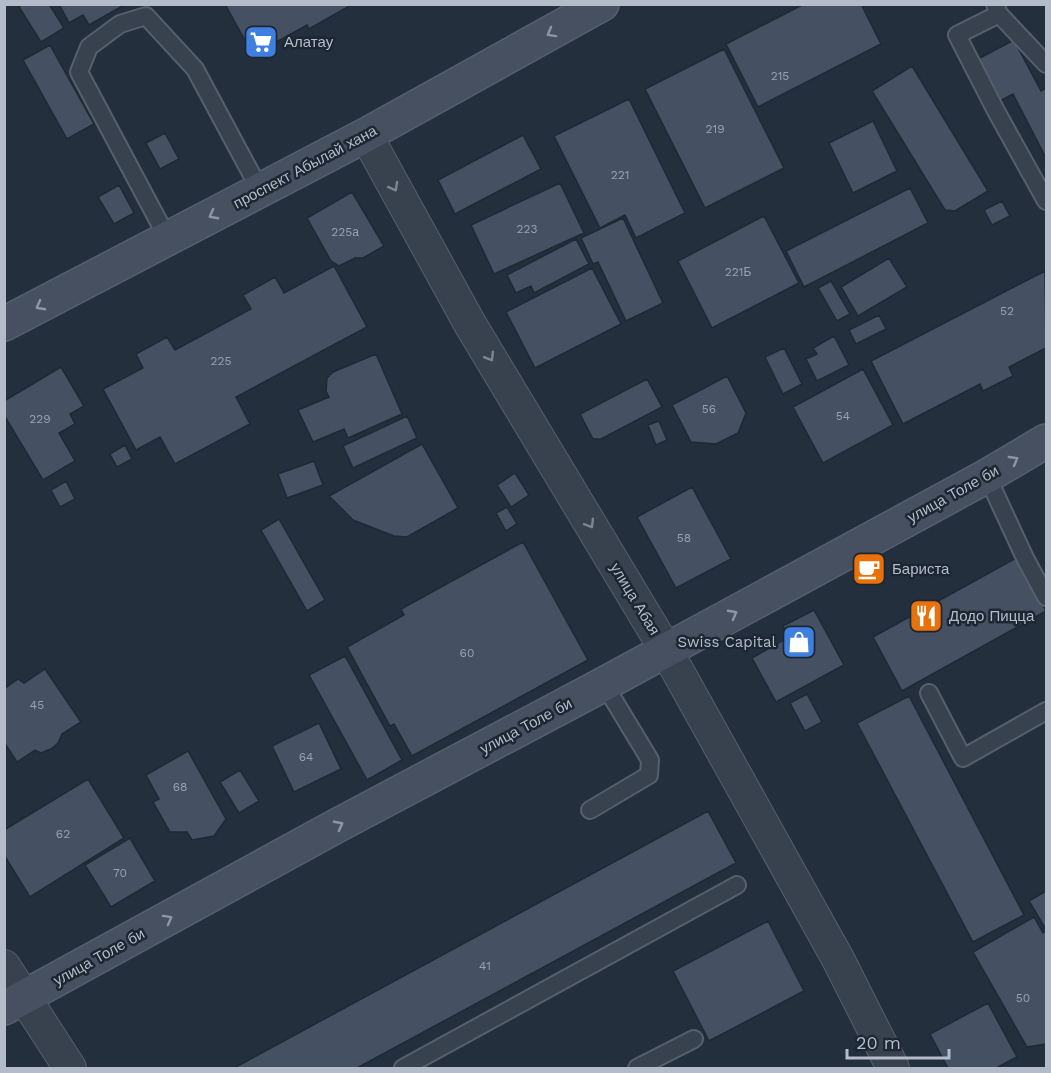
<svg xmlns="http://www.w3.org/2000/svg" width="1051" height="1073" viewBox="0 0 1051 1073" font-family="'Work Sans',sans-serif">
	<rect width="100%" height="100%" fill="#242f3e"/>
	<path fill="#455162" stroke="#1f2835" stroke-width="1.5" d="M 23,4 L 49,4 L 64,28 L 41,42 L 19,7 Z
		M 59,4 L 126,4 L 89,25 L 83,15 L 69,23 Z
		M 225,4 L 353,4 L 309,29 L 307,25 L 253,55 Z
		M 804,4 L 861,4 L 881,44 L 758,107 L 726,44 Z
		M 1014,40 L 1041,91 L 1046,88 L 1046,158 L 1013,94 L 998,102 L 976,60 Z
		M 50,45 L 94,124 L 67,139 L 23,60 Z
		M 724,49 L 784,168 L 705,208 L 645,89 Z
		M 912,66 L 988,191 L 955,211 L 945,210 L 872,91 Z
		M 629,99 L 685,213 L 636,238 L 625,215 L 600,228 L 554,136 Z
		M 873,121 L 897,171 L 853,193 L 829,143 Z
		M 165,133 L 179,159 L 160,169 L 146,143 Z
		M 523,135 L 541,169 L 455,214 L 438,180 Z
		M 560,183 L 584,233 L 494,274 L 471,225 Z
		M 119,185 L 134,213 L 114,224 L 98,197 Z
		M 910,188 L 928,223 L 804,287 L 786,251 Z
		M 352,192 L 384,246 L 363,258 L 355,258 L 339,266 L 331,261 L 307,218 Z
		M 1002,201 L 1010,216 L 992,225 L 984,210 Z
		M 764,216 L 799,283 L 712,328 L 678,261 Z
		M 623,218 L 663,303 L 626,321 L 598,262 L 593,264 L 581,238 Z
		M 576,239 L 589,264 L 534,293 L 531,286 L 516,293 L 507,275 Z
		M 889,258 L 907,287 L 858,316 L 841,287 Z
		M 334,266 L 367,327 L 236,397 L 250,424 L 175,464 L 160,437 L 136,450 L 103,389 L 143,368 L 136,354 L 167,337 L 175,350 L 251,309 L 243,295 L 275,277 L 284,293 Z
		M 592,268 L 621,324 L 535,368 L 506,312 Z
		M 1045,271 L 1046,348 L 1009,367 L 1013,376 L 983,391 L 980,384 L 903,424 L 871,361 Z
		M 831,281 L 850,314 L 837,321 L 818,288 Z
		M 879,315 L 886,329 L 856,344 L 849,330 Z
		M 834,336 L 849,365 L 817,381 L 806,359 L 817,354 L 813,348 Z
		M 784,348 L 802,384 L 783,394 L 765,357 Z
		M 376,354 L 402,414 L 348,438 L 344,429 L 313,442 L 298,410 L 329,397 L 326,391 L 327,378 L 333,372 Z
		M 61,367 L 84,406 L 70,414 L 75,424 L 59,433 L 75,461 L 43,480 L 4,415 L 4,401 Z
		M 863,369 L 893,425 L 823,463 L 793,407 Z
		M 727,376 L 746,413 L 738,433 L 716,444 L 691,442 L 672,405 Z
		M 647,379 L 662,407 L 601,439 L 593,439 L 580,414 Z
		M 407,416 L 417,438 L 353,468 L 343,446 Z
		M 659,421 L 667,440 L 656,445 L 648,425 Z
		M 422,444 L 458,508 L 407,537 L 394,536 L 353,520 L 329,496 Z
		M 125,445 L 132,459 L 117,467 L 110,454 Z
		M 314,461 L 323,485 L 287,498 L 278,474 Z
		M 515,473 L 529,495 L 511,507 L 497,485 Z
		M 66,481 L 75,499 L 60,507 L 51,490 Z
		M 692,487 L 731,559 L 676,588 L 637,517 Z
		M 507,507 L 517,524 L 506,531 L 496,513 Z
		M 279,519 L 325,600 L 307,611 L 261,530 Z
		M 523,542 L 588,660 L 412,756 L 394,724 L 390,726 L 347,647 L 404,615 L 401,609 Z
		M 1016,558 L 1046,611 L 902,691 L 873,637 Z
		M 814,610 L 844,665 L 776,702 L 752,658 L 789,637 L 783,626 Z
		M 345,656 L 402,760 L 367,780 L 309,675 Z
		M 45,669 L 81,722 L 62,734 L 58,743 L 51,749 L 41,753 L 35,750 L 17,762 L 4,742 L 4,689 L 18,679 L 24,683 Z
		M 807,694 L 822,722 L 805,731 L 790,703 Z
		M 909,696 L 1024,915 L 973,942 L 857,723 Z
		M 319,723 L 341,769 L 294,792 L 272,746 Z
		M 188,751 L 226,819 L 214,836 L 192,840 L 187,832 L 170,832 L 153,802 L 159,799 L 146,775 Z
		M 240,770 L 259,801 L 239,813 L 220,782 Z
		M 88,779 L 124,838 L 30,897 L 4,855 L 4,830 Z
		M 708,811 L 736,863 L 357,1068 L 234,1068 Z
		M 130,838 L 155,881 L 111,907 L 85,865 Z
		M 1046,891 L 1046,928 L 1045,928 L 1029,901 Z
		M 1034,917 L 1043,933 L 1046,931 L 1046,1044 L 1027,1047 L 973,952 Z
		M 768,921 L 804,991 L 709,1041 L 673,971 Z
		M 988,1003 L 1017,1057 L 996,1068 L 948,1068 L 930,1034 Z"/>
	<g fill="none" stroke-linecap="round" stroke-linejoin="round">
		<defs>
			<path id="lane" d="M 995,4 L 999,14 L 957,35 L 996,111 L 1046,201
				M 999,14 L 1046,64
				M 168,239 L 79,72 L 89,47 L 120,24 L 146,16 L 195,69 L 260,190
				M 987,476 L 1025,558 L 1046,597
				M 929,693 L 963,758 L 1046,711
				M 590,810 L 649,775 L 650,760 L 604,684
				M 403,1068 L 737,885
				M 637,1068 L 694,1039"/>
			<path id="street" d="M 366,135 L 470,324 L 666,650 L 838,959 L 893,1068
				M 4,966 L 70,1068"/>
			<path id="secondary" d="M 4,324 L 366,135 L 602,4
				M 4,1008 L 340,824 L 593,690 L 987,476 L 1046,441"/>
		</defs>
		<use href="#lane" stroke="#565f6c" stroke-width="20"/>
		<use href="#street" stroke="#565f6c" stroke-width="34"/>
		<use href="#secondary" stroke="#565f6c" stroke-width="36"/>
		<use href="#lane" stroke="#38414e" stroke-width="16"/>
		<use href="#street" stroke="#38414e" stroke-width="32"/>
		<use href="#secondary" stroke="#465061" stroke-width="33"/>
	</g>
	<defs><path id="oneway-chevron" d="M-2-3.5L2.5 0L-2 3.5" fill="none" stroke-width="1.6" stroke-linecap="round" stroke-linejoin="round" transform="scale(1.5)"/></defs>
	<g stroke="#8e96a5">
		<use href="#oneway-chevron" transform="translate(551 33) rotate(151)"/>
		<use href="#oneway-chevron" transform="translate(213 215) rotate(152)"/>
		<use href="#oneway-chevron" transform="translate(40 306) rotate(152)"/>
		<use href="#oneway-chevron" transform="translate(1014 460) rotate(-30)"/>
		<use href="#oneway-chevron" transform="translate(733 614) rotate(-28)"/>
		<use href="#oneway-chevron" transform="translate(339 825) rotate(-28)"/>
		<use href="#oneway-chevron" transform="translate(168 919) rotate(-29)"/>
	</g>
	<g stroke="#7c8592">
		<use href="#oneway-chevron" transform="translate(394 187) rotate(61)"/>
		<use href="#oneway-chevron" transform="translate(490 357) rotate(59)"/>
		<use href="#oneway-chevron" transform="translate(590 524) rotate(59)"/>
	</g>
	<defs>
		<symbol id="supermarket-square" viewBox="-11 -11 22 22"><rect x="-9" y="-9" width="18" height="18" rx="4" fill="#3f7fe0" stroke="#1d2633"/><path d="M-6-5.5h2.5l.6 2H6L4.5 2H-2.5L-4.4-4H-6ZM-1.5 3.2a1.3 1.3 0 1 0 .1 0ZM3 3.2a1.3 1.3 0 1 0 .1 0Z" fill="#fff"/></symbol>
		<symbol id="cafe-square" viewBox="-11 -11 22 22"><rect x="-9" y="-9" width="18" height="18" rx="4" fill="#e8710a" stroke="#1d2633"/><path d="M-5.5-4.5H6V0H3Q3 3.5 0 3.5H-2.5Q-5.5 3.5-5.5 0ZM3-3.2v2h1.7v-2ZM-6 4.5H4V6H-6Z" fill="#fff"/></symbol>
		<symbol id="restaurant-square" viewBox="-11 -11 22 22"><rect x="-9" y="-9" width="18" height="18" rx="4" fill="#e8710a" stroke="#1d2633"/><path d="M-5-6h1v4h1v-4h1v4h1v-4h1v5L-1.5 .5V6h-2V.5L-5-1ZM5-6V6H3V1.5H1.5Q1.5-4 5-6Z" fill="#fff"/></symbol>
		<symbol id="shop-square" viewBox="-11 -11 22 22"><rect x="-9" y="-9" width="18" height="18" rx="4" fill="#3f7fe0" stroke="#1d2633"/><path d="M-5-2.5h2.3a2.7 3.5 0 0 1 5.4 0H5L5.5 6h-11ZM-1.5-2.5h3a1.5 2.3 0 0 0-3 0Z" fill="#fff"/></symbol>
	</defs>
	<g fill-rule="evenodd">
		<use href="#supermarket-square" x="242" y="23" width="38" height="38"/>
		<use href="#cafe-square" x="850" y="550" width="38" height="38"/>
		<use href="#restaurant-square" x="907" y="597" width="38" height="38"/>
		<use href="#shop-square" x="780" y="623" width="38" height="38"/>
	</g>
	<g text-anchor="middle" stroke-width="5" stroke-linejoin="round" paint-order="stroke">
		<g font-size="12" fill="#98a1af">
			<text x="780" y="80">215</text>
			<text x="715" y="133">219</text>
			<text x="620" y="179">221</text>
			<text x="527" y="233">223</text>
			<text x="345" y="236">225а</text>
			<text x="738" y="276">221Б</text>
			<text x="1007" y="315">52</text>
			<text x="221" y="365">225</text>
			<text x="709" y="413">56</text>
			<text x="843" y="420">54</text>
			<text x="40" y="423">229</text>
			<text x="684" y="542">58</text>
			<text x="467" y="657">60</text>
			<text x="37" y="709">45</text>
			<text x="306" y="761">64</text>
			<text x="180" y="791">68</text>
			<text x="63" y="838">62</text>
			<text x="120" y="877">70</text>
			<text x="485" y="970">41</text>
			<text x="1023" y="1002">50</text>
		</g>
		<g font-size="15" fill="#b4bcc9" stroke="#1d2633" text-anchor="start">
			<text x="284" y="47">Алатау</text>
			<text x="892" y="574">Бариста</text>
			<text x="949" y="621">Додо Пицца</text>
			<text x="776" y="647" text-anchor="end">Swiss Capital</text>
		</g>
		<g font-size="15" fill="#b4bcc9" stroke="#1d2633">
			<text transform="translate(305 167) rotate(-28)" y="5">проспект Абылай хана</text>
			<text transform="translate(953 494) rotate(-29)" y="5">улица Толе би</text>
			<text transform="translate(635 599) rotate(59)" y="5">улица Абая</text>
			<text transform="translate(526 726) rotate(-28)" y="5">улица Толе би</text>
			<text transform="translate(99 957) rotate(-29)" y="5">улица Толе би</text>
		</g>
	</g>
	<rect width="1051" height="1073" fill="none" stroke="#b4bcc9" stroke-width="12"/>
	<path d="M847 1049v9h102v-9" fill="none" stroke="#b4bcc9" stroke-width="3"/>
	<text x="856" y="1049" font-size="18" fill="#b4bcc9" stroke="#1d2633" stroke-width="4.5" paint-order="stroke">20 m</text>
</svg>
